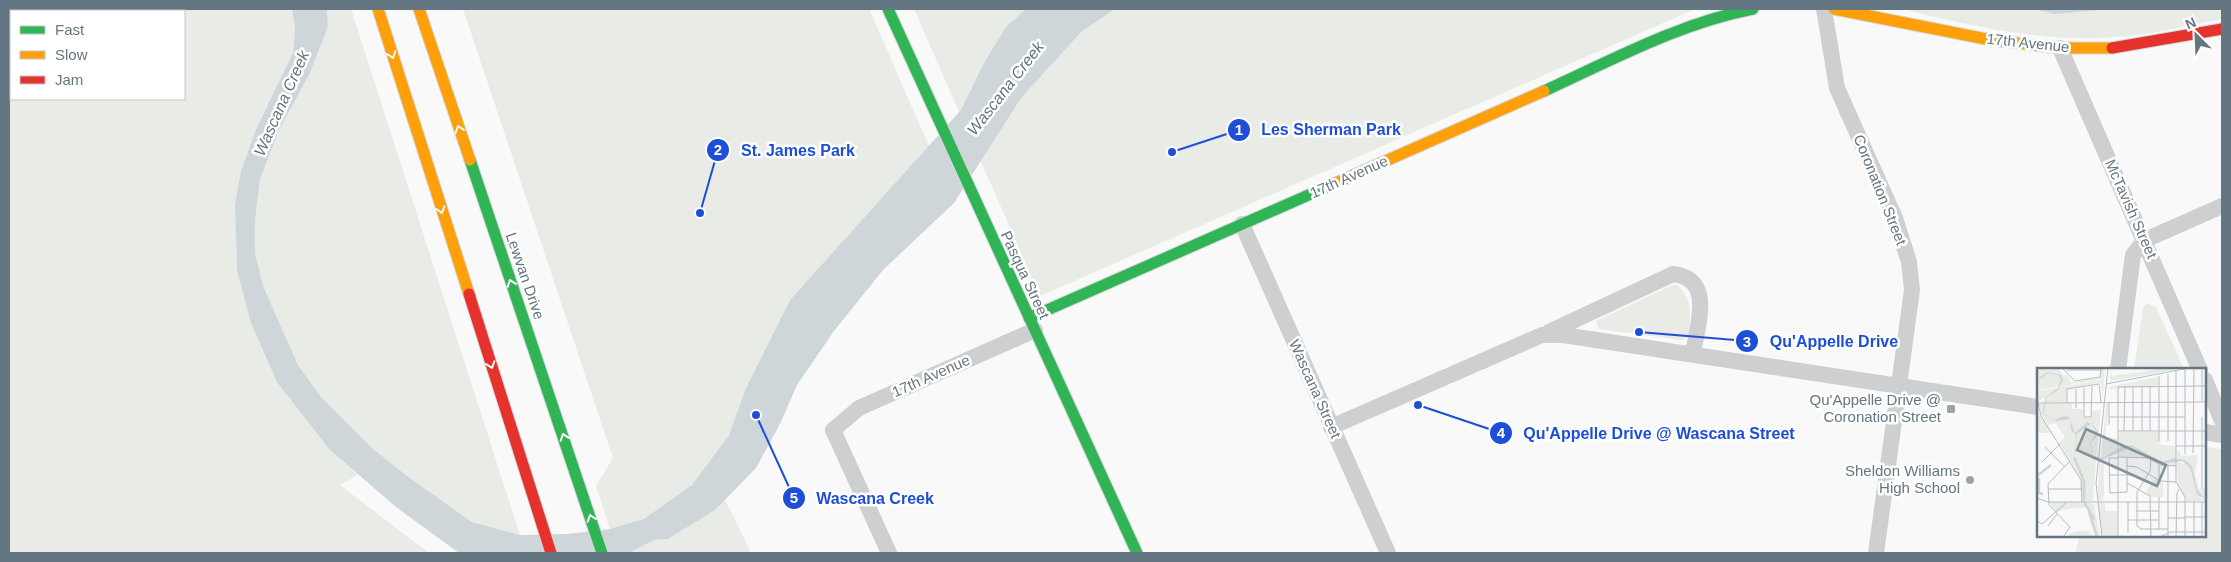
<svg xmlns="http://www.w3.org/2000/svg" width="2231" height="562" viewBox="0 0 2231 562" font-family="Arial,sans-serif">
	<rect width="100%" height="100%" fill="#f9f9f9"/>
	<path fill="#e8ebe6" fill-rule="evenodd" d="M 9,9 L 292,9 L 295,28 L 293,53 L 256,129 L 241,171 L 235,204 L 237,270 L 330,450 L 358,475 L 340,485 L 429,553 L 9,553 ZM 11,11 L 184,11 L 184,99 L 11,99 Z
		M 327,9 L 351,9 L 520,535 L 472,522 L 407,476 L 372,448 L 321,397 L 298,365 L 263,286 L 255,253 L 255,221 L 260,179 L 279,130 L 309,75 L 328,27 Z
		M 463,9 L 869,9 L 929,146 L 790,300 L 746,388 L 729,435 L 692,485 L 645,519 L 610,529 L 596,486 L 613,458 Z
		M 914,9 L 1695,9 L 1040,296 Z
		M 1903,9 L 2222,9 L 2222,19 C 2181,27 2140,37 2098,38 C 2031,40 1967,25 1903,9 Z
		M 1675,284 C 1694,296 1690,318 1689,337 L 1682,340 L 1599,329 L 1596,321 Z
		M 2147,303 L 2156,307 L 2184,369 L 2134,369 L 2143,308 Z
		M 2205,447 L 2222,449 L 2222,553 L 2076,553 L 2079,536 L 2205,536 Z
		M 725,499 L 751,553 L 629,553 L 654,540 L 668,539 L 685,529 L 693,522 L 715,510 Z"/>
	<path fill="#ced6d9" d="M 292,9 L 327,9 L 328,27 L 309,75 L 279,130 L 260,179 L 255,221 L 255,253 L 263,286 L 298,365 L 321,397 L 372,448 L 407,476 L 472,522 L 520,535 L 567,534 L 610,529 L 644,519 L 692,485 L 729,435 L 746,388 L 790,300 L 961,110 L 984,63 L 1006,27 L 1026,9 L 1115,9 L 1081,32 L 1021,98 L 954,203 L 883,270 L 834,331 L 797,385 L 780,424 L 756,468 L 715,510 L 668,539 L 654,540 L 629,553 L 459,553 L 396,507 L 330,450 L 277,382 L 251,323 L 237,270 L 235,204 L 241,171 L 256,129 L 293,53 L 295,28 Z
		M 2032,9 L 2113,9 L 2055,14 Z"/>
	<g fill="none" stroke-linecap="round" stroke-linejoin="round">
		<defs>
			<path id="fast" d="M 888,9 L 1137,553
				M 1544,91 C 1612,60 1680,23 1753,9
				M 470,160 L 602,553
				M 1029,318 L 1329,186"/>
			<path id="slow" d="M 378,9 L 469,294
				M 419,9 L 470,160
				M 1834,9 L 1991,40 L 2060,48 L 2112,48
				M 1329,186 L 1544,91"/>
			<path id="jam" d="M 2112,48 L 2222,29
				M 469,294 L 551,553"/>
		</defs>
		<use href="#fast" stroke="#d5d6d7" stroke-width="13"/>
		<use href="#slow" stroke="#d5d6d7" stroke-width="13"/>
		<use href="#jam" stroke="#d5d6d7" stroke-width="13"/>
		<path stroke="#cecfd0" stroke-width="16" d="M 1824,9 L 1837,88 L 1895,218 L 1909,262 L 1912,290 L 1876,553
			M 2060,48 L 2200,370
			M 1242,224 L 1388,553
			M 1549,332 L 1673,274 C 1715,279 1697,325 1693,354
			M 2118,370 L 2133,255 L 2145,240 L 2222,206
			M 2205,380 L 2222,421
			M 1331,427 L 1542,335 L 1563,335 L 2038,407
			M 2205,432 L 2222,435
			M 889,553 L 833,430 L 859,408 L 1035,330"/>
		<use href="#fast" stroke="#30b455" stroke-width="11"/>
		<use href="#slow" stroke="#ff9f0a" stroke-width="11"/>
		<use href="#jam" stroke="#e5322d" stroke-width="11"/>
	</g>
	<defs><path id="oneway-chevron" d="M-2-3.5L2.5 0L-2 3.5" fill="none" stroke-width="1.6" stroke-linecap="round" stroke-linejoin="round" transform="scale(1.25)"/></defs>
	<g stroke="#fff">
		<use href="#oneway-chevron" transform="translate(392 55) rotate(72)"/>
		<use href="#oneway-chevron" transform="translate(459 129) rotate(-109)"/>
		<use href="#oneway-chevron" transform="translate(441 210) rotate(72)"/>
		<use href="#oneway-chevron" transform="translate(511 283) rotate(-109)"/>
		<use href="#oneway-chevron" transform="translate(491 365) rotate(72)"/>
		<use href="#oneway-chevron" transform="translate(564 437) rotate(-109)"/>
		<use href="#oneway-chevron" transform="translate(591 518) rotate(-108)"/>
	</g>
	<g fill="#99a4ac" stroke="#fff" stroke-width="2">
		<rect x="1946" y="404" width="10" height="10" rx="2.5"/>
		<circle cx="1970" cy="480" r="5"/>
	</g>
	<g text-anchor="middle" stroke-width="5" stroke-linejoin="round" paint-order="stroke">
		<g font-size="15" fill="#657683" stroke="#fff">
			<text transform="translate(2028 43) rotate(6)" y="5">17th Avenue</text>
			<text transform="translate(1349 177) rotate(-24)" y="5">17th Avenue</text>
			<text transform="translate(1880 190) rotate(68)" y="5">Coronation Street</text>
			<text transform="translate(2131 209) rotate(66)" y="5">McTavish Street</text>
			<text transform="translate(1025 275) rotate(65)" y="5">Pasqua Street</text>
			<text transform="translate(525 276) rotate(71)" y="5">Lewvan Drive</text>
			<text transform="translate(931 376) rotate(-24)" y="5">17th Avenue</text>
			<text transform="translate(1315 389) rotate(66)" y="5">Wascana Street</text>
		</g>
		<g font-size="15" fill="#657683" stroke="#fff" text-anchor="end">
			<text x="1941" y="405">Qu'Appelle Drive @<tspan x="1941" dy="17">Coronation Street</tspan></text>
			<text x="1960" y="476">Sheldon Williams<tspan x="1960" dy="17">High School</tspan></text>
		</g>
		<g font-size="16" font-style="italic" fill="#60757c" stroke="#fff">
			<text transform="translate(1005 88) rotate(-52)" y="6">Wascana Creek</text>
			<text transform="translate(281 103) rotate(-66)" y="6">Wascana Creek</text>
		</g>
	</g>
	<g transform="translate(2037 368)">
		<rect width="169" height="169" fill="#f9f9f9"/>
		<path d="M 0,0 L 20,0 L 27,8 L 30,6 L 34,15 L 63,10 L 64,0 L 68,0 L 67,11 L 0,22 ZM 73,0 L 75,8 L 129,0 L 138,2 L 73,13 ZM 121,9 L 121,18 L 72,21 L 70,33 L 72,19 ZM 67,12 L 66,33 L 64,15 L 30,21 L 29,34 L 8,34 L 8,30 L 0,34 L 0,23 L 21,20 L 11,29 L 23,19 ZM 0,35 L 2,47 L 15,65 L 0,65 ZM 1,35 L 35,35 L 35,41 L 46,41 L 46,49 L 53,50 L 56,43 L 64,42 L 59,89 L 54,79 L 60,68 L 60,60 L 58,56 L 52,53 L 43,63 L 35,65 L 45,63 L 53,55 L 58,59 L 59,67 L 53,80 L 59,91 L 56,133 L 46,133 L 44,112 L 22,74 L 28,70 L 19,55 L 12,57 L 5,48 ZM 72,35 L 68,70 L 80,70 L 80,82 L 64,91 L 69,36 ZM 82,64 L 122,64 L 123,77 L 139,78 L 139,98 L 128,98 L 114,90 L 81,89 ZM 140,83 L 143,83 L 144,88 L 161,87 L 158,106 L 162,121 L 169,120 L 169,129 L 160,121 L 154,97 L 140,90 ZM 67,91 L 67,127 L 66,133 L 61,133 L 62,92 ZM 140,93 L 152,98 L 160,127 L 169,133 L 150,133 L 141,117 ZM 117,111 L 126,114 L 126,129 L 114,129 L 109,124 ZM 12,134 L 47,134 L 49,139 L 25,142 L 20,145 ZM 48,134 L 57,136 L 63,169 L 58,169 L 58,158 L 51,145 L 56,150 ZM 68,134 L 68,143 L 80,143 L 80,169 L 66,169 L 60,135 ZM 52,162 L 57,169 L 29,169 L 36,164 Z" fill="#e8ebe6"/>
		<path d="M 11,4 L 24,7 L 26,12 L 21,22 L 9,30 L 7,46 L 17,52 L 27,48 L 32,49 L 38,65 L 50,54 L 56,55 L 61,64 L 60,68 L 54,76 L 57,88 L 66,90 L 84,79 L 95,77 L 125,94 L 137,90 L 148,92 L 155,98 L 160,121 L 169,131 L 160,127 L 153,100 L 145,93 L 124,96 L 95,79 L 66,91 L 57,89 L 53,77 L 59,64 L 55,55 L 40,66 L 37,89 L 39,67 L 34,62 L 33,51 L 18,53 L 6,46 L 8,30 L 21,20 L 24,11 L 21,7 L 11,5 L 5,10 L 0,11 Z" fill="#ced6d9"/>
		<path fill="none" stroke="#ced6d9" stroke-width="2.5" d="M 37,89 L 47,113 L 47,133M 0,108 L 14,97M 2,110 L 2,125 L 6,126M 47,134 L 57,151M 52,144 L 60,169"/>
		<path fill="none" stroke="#b5bdc3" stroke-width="1" d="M 25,0 L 38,13 L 63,9 L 64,0M 165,0 L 165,34M 148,1 L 148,86M 30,2 L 64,2M 139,2 L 139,114 L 148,129 L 148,169M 131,6 L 131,73M 122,8 L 122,73M 69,16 L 152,0M 96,18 L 96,63M 81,19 L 81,169M 81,19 L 169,18M 47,20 L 47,49 L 54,49 L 55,18M 0,35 L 169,34M 1,35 L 4,48 L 44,112 L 45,134M 30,35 L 30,21 L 62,16 L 64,34M 39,40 L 39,21M 72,49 L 148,49M 72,57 L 72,35M 81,63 L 169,63M 87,63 L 88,18M 105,63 L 105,18M 113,63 L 113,18M 139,78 L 169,78M 8,79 L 28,99M 156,85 L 157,0M 81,89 L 111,90 L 124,97 L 139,98M 81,90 L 72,90 L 73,125 L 90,124 L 90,89M 114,91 L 113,103 L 100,124 L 100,158 L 104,161 L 131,161M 5,94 L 23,76M 90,98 L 100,99 L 123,113 L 139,114M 72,107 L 96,107 L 106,113M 122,113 L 122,96M 90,115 L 113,128 L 114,169M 11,121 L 45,121M 165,121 L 165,49M 0,130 L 11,134 L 169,134M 165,134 L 165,169M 99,143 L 122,143M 148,149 L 169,149M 131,150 L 148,150M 91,152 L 122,152M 0,153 L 5,156 L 29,135M 11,158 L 20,146M 122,161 L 122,129M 91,165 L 91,134M 26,169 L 33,159 L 12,137 L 11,116 L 33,93M 65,169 L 59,115 L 71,0M 123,169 L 133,164 L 169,164M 131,169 L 131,98M 139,169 L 140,125 L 142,121M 157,169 L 157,134"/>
		<path fill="#84929c" fill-opacity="0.15" stroke="#84929c" stroke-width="2.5" d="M 49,61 L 129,97 L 120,118 L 40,82 Z"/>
		<rect width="169" height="169" fill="none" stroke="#657683" stroke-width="2.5"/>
	</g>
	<path fill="none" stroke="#1d4ed8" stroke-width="2" d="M1172 152L1239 130M700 213L718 150M1639 332L1747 341M1418 405L1501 433M756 415L794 498"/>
	<g fill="#1d4ed8" stroke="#fff" stroke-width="2">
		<circle cx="1172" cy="152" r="5"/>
		<circle cx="700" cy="213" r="5"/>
		<circle cx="1639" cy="332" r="5"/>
		<circle cx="1418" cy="405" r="5"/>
		<circle cx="756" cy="415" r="5"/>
		<circle cx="1239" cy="130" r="12"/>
		<circle cx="718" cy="150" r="12"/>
		<circle cx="1747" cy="341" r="12"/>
		<circle cx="1501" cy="433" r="12"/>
		<circle cx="794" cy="498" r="12"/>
	</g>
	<g font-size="15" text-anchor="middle" font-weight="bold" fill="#fff">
		<text x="1239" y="135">1</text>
		<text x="718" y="155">2</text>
		<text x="1747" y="347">3</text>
		<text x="1501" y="438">4</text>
		<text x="794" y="503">5</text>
	</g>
	<g font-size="16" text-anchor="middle" font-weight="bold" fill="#1d4ed8" stroke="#fff" stroke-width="5" stroke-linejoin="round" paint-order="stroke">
		<text x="1331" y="135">Les Sherman Park</text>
		<text x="798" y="156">St. James Park</text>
		<text x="1834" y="347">Qu'Appelle Drive</text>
		<text x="1659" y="439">Qu'Appelle Drive @ Wascana Street</text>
		<text x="875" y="504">Wascana Creek</text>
	</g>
	<rect width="2231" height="562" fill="none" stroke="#657683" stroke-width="20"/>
	<rect x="10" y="10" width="175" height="90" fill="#ffffff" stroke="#c1c8cd"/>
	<rect x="20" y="26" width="25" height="8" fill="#30b455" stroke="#c1c8cd"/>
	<text x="55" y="35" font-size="15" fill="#657683">Fast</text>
	<rect x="20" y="51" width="25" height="8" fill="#ff9f0a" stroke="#c1c8cd"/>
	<text x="55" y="60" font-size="15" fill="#657683">Slow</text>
	<rect x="20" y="76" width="25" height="8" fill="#e5322d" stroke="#c1c8cd"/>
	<text x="55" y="85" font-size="15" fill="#657683">Jam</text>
	<g transform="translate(2196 35) rotate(336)" stroke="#ffffff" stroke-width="4" paint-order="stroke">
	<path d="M0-4L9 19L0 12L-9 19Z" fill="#657683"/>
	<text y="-8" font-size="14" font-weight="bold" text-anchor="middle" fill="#657683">N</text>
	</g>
</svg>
